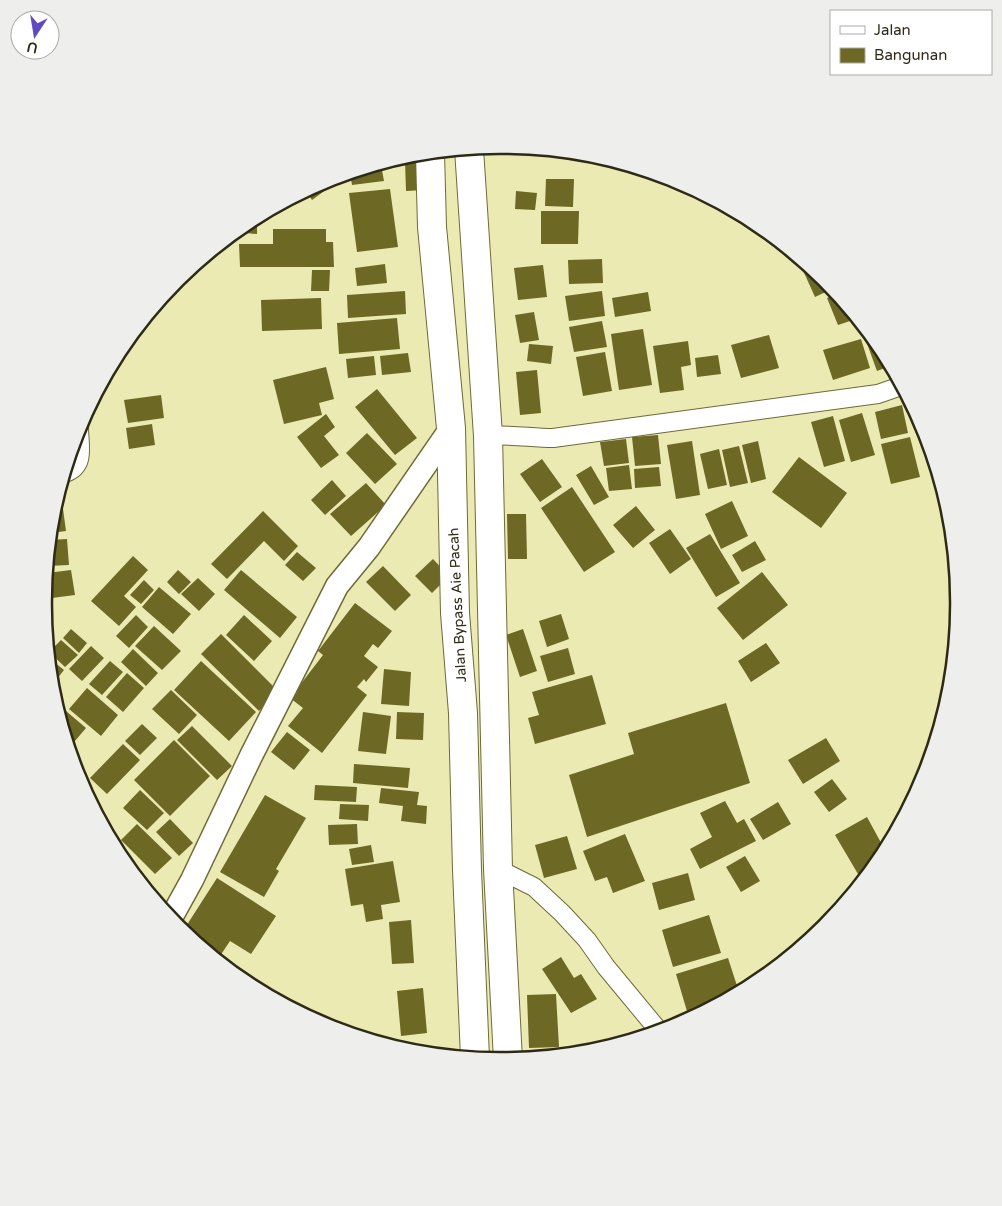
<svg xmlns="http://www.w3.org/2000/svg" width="1002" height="1206" viewBox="0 0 1002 1206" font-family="'Varela Round',sans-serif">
	<rect width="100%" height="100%" fill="#eceab3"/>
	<path fill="#6d6824" d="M 405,161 L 425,161 L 425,190 L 406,191 Z
		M 381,165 L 384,181 L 352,185 L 350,173 Z
		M 346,175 L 312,200 L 306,191 L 326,180 Z
		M 546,179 L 574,179 L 573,207 L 545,206 Z
		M 390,189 L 398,247 L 357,252 L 349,193 Z
		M 516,191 L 537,193 L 535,210 L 515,209 Z
		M 541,211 L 579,211 L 578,244 L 541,244 Z
		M 257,217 L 257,234 L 235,232 L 247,223 Z
		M 273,229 L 326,229 L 326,242 L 333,242 L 334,267 L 240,267 L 239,244 L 273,244 Z
		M 602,259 L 603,283 L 569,284 L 568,260 Z
		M 385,264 L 387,283 L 357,286 L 355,268 Z
		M 805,264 L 825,280 L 832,289 L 815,297 L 801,266 Z
		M 543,265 L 547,297 L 518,300 L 514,268 Z
		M 312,270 L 330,270 L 329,291 L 311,291 Z
		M 405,291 L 406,314 L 348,318 L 347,295 Z
		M 602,291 L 605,316 L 569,321 L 565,296 Z
		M 648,292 L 651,311 L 615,317 L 612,298 Z
		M 836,294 L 856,319 L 838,325 L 827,298 Z
		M 321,298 L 322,329 L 262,331 L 261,300 Z
		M 534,312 L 539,340 L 520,343 L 515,315 Z
		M 397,318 L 400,349 L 339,354 L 337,323 Z
		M 602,321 L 607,347 L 574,352 L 569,327 Z
		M 643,329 L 652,385 L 619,390 L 611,334 Z
		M 769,335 L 779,368 L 741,378 L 731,345 Z
		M 871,336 L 881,349 L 890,366 L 877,371 L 865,338 Z
		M 861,339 L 870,368 L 833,380 L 823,350 Z
		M 688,341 L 691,365 L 681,367 L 684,390 L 660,393 L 653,346 Z
		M 529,344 L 553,346 L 551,364 L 527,361 Z
		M 605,352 L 612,391 L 583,396 L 576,357 Z
		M 408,353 L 411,372 L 382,375 L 380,356 Z
		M 718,355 L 721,374 L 697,377 L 695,358 Z
		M 374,356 L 376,375 L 348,378 L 346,359 Z
		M 326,367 L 334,399 L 319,403 L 322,415 L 284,424 L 273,380 Z
		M 537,370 L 541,413 L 520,415 L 516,372 Z
		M 377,389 L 417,438 L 395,455 L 355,407 Z
		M 161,395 L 164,418 L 128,423 L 124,400 Z
		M 902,405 L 908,433 L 881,439 L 875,412 Z
		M 862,413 L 875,455 L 851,462 L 839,420 Z
		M 326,414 L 335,427 L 324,436 L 339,455 L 321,468 L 297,437 Z
		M 833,416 L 845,461 L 824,467 L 811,422 Z
		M 152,424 L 155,445 L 129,449 L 126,428 Z
		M 367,433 L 397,464 L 375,484 L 346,453 Z
		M 658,435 L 661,464 L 635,466 L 632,437 Z
		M 910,437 L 920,477 L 891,484 L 881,444 Z
		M 626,439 L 629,463 L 604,466 L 600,442 Z
		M 692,441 L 700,495 L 676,499 L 667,445 Z
		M 758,441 L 766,479 L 751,483 L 742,445 Z
		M 739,446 L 748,483 L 730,487 L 722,450 Z
		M 719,449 L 727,485 L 708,489 L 700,454 Z
		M 799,457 L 847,493 L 821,528 L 772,492 Z
		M 542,459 L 562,487 L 540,502 L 520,474 Z
		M 629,465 L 632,489 L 609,491 L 606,468 Z
		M 591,466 L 609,497 L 594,505 L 576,475 Z
		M 659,467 L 661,486 L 635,488 L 634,469 Z
		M 332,480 L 346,496 L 325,515 L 311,500 Z
		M 366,483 L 386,505 L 351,536 L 330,514 Z
		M 572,487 L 615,552 L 584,572 L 541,508 Z
		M 61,494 L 66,531 L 51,533 L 53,514 L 58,495 Z
		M 732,501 L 748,536 L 721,549 L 705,514 Z
		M 636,506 L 655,530 L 633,548 L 613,525 Z
		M 263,511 L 298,546 L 284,561 L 264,541 L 227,579 L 211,564 Z
		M 507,514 L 526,514 L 527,559 L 508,559 Z
		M 670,529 L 691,559 L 670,574 L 649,543 Z
		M 710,534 L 740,583 L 716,597 L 686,548 Z
		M 67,539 L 69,565 L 47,566 L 50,540 Z
		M 755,541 L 766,560 L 742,572 L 732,555 Z
		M 297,552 L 316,568 L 303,581 L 285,565 Z
		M 133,556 L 148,570 L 124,596 L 136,607 L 119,626 L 91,601 Z
		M 433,559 L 449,576 L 432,593 L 415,576 Z
		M 383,566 L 411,595 L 395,611 L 366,582 Z
		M 71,570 L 75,595 L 44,599 L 47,573 Z
		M 178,570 L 191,582 L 179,594 L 167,582 Z
		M 241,570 L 297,617 L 280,638 L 224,590 Z
		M 762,572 L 788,605 L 743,640 L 717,608 Z
		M 198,578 L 215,594 L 199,611 L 181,594 Z
		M 144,580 L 154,590 L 141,604 L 130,595 Z
		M 159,587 L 191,614 L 173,634 L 142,607 Z
		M 355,603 L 392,631 L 378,648 L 373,644 L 364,656 L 378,667 L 366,682 L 364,679 L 357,687 L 367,695 L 322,753 L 288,726 L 303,708 L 290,698 L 323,655 L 318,651 Z
		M 561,614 L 569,639 L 547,647 L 539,621 Z
		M 136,615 L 148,627 L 129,648 L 116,636 Z
		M 244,615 L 272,641 L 254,661 L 226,635 Z
		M 154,626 L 181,651 L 162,670 L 135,646 Z
		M 71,629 L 87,643 L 79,653 L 63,638 Z
		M 523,629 L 537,671 L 520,677 L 506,635 Z
		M 221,634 L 278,691 L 259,711 L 201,654 Z
		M 61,640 L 78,655 L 65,667 L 49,652 Z
		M 766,643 L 780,663 L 751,682 L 738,661 Z
		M 91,646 L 104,658 L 82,681 L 69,669 Z
		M 568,648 L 575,674 L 548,682 L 540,656 Z
		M 133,649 L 158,673 L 146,686 L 121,662 Z
		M 49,658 L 64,670 L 52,685 Z
		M 110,661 L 123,672 L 102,695 L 89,684 Z
		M 201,661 L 256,712 L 229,741 L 174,690 Z
		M 384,669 L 411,672 L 409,706 L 381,704 Z
		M 127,673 L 144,688 L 123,712 L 106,697 Z
		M 592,675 L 606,724 L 535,744 L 528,718 L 539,715 L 532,692 Z
		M 87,688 L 118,715 L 101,736 L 69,709 Z
		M 171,690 L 197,715 L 179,734 L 152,709 Z
		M 726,703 L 750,783 L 587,837 L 569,775 L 634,754 L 628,733 Z
		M 66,711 L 86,728 L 69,748 L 60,718 Z
		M 363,712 L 391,716 L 386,754 L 358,751 Z
		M 397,712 L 424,713 L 423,740 L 396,739 Z
		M 142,724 L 157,738 L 140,755 L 125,741 Z
		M 192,726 L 232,766 L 217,780 L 177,740 Z
		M 287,732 L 310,750 L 294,770 L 271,752 Z
		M 826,738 L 840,761 L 803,784 L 788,760 Z
		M 174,740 L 210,776 L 170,816 L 134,780 Z
		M 123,744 L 140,760 L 107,794 L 90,778 Z
		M 354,764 L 410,768 L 408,788 L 353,783 Z
		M 832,779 L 847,799 L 829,812 L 814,792 Z
		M 315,785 L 357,787 L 356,802 L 314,800 Z
		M 381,788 L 419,792 L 417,805 L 427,806 L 426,824 L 401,821 L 403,806 L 379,803 Z
		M 140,790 L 164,813 L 147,830 L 123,808 Z
		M 265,795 L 306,818 L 276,869 L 279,871 L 264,897 L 220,872 Z
		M 725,801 L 737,823 L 744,819 L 756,841 L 700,869 L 690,849 L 712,837 L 700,813 Z
		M 778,802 L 791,824 L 763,840 L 750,819 Z
		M 340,804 L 369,805 L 368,821 L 339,819 Z
		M 867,817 L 885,850 L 876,863 L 858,874 L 835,835 Z
		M 170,819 L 193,843 L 179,856 L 156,832 Z
		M 137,824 L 172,858 L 155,874 L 121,840 Z
		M 357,824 L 358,844 L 329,845 L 328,825 Z
		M 625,834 L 645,881 L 613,893 L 607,877 L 595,881 L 583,851 Z
		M 567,836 L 577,869 L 544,878 L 535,845 Z
		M 371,845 L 374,862 L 352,865 L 349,849 Z
		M 745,856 L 760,881 L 741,892 L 726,867 Z
		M 122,858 L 138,868 L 135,874 Z
		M 393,861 L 400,902 L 381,905 L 383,919 L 366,922 L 363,904 L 351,906 L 345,869 Z
		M 688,873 L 695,900 L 659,910 L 652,883 Z
		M 217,878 L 276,916 L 251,954 L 230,941 L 218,959 L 183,931 Z
		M 709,915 L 721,953 L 673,967 L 662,930 Z
		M 411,920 L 414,963 L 392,964 L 389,922 Z
		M 561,957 L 574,978 L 581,974 L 597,999 L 571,1013 L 542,969 Z
		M 728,958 L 739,992 L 689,1018 L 676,974 Z
		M 423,988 L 427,1033 L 401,1036 L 397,991 Z
		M 556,994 L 559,1047 L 529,1048 L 527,995 Z"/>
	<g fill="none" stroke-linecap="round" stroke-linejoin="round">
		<defs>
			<path id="minor" d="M 488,436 C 510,434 532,438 553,438 L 878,394 L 901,386
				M 65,473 C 86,466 79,446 79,427
				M 498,869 L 534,887 L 562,913 L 587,940 L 606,967 L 659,1031"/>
			<path id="tertiary" d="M 171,918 L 192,880 L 251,756 L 337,586 L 369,547 L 451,428"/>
			<path id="trunk" d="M 469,149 L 488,436 L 498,869 L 508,1060
				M 430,153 L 432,227 L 451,428 L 455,613 L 463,713 L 467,870 L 475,1058"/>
		</defs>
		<use href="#minor" stroke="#6d6a38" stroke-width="20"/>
		<use href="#tertiary" stroke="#6d6a38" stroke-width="25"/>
		<use href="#trunk" stroke="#6d6a38" stroke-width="30"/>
		<use href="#minor" stroke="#fff" stroke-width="18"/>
		<use href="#tertiary" stroke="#fff" stroke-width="22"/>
		<use href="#trunk" stroke="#fff" stroke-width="28"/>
	</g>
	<g text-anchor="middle" stroke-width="5" stroke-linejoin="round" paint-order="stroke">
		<g font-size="14" fill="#2d2b16" stroke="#fff">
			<text transform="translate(457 605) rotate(-93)" y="5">Jalan Bypass Aie Pacah</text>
		</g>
	</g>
	<path d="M0 0H1002V1206H0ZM500 154H502A448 448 0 0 1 950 602V604A448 448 0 0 1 502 1052H500A448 448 0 0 1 52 604V602A448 448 0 0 1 500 154Z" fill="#eeeeec" fill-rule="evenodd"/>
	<path fill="none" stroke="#2d2b16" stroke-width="2.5" d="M500 154H502A448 448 0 0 1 950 602V604A448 448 0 0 1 502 1052H500A448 448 0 0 1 52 604V602A448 448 0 0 1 500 154Z"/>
	<rect x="830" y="10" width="162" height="65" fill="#ffffff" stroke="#abaaa2"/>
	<rect x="840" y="26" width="25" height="8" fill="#ffffff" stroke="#abaaa2"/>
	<text x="874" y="35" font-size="15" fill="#2d2b16">Jalan</text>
	<rect x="840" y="48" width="25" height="15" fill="#6d6824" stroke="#abaaa2"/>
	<text x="874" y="60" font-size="15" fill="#2d2b16">Bangunan</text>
	<g transform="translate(35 35) rotate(192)"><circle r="24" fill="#ffffff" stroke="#abaaa2"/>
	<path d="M0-4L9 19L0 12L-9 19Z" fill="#5f4ac3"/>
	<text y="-8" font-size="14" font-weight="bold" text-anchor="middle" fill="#2d2b16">U</text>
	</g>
</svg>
